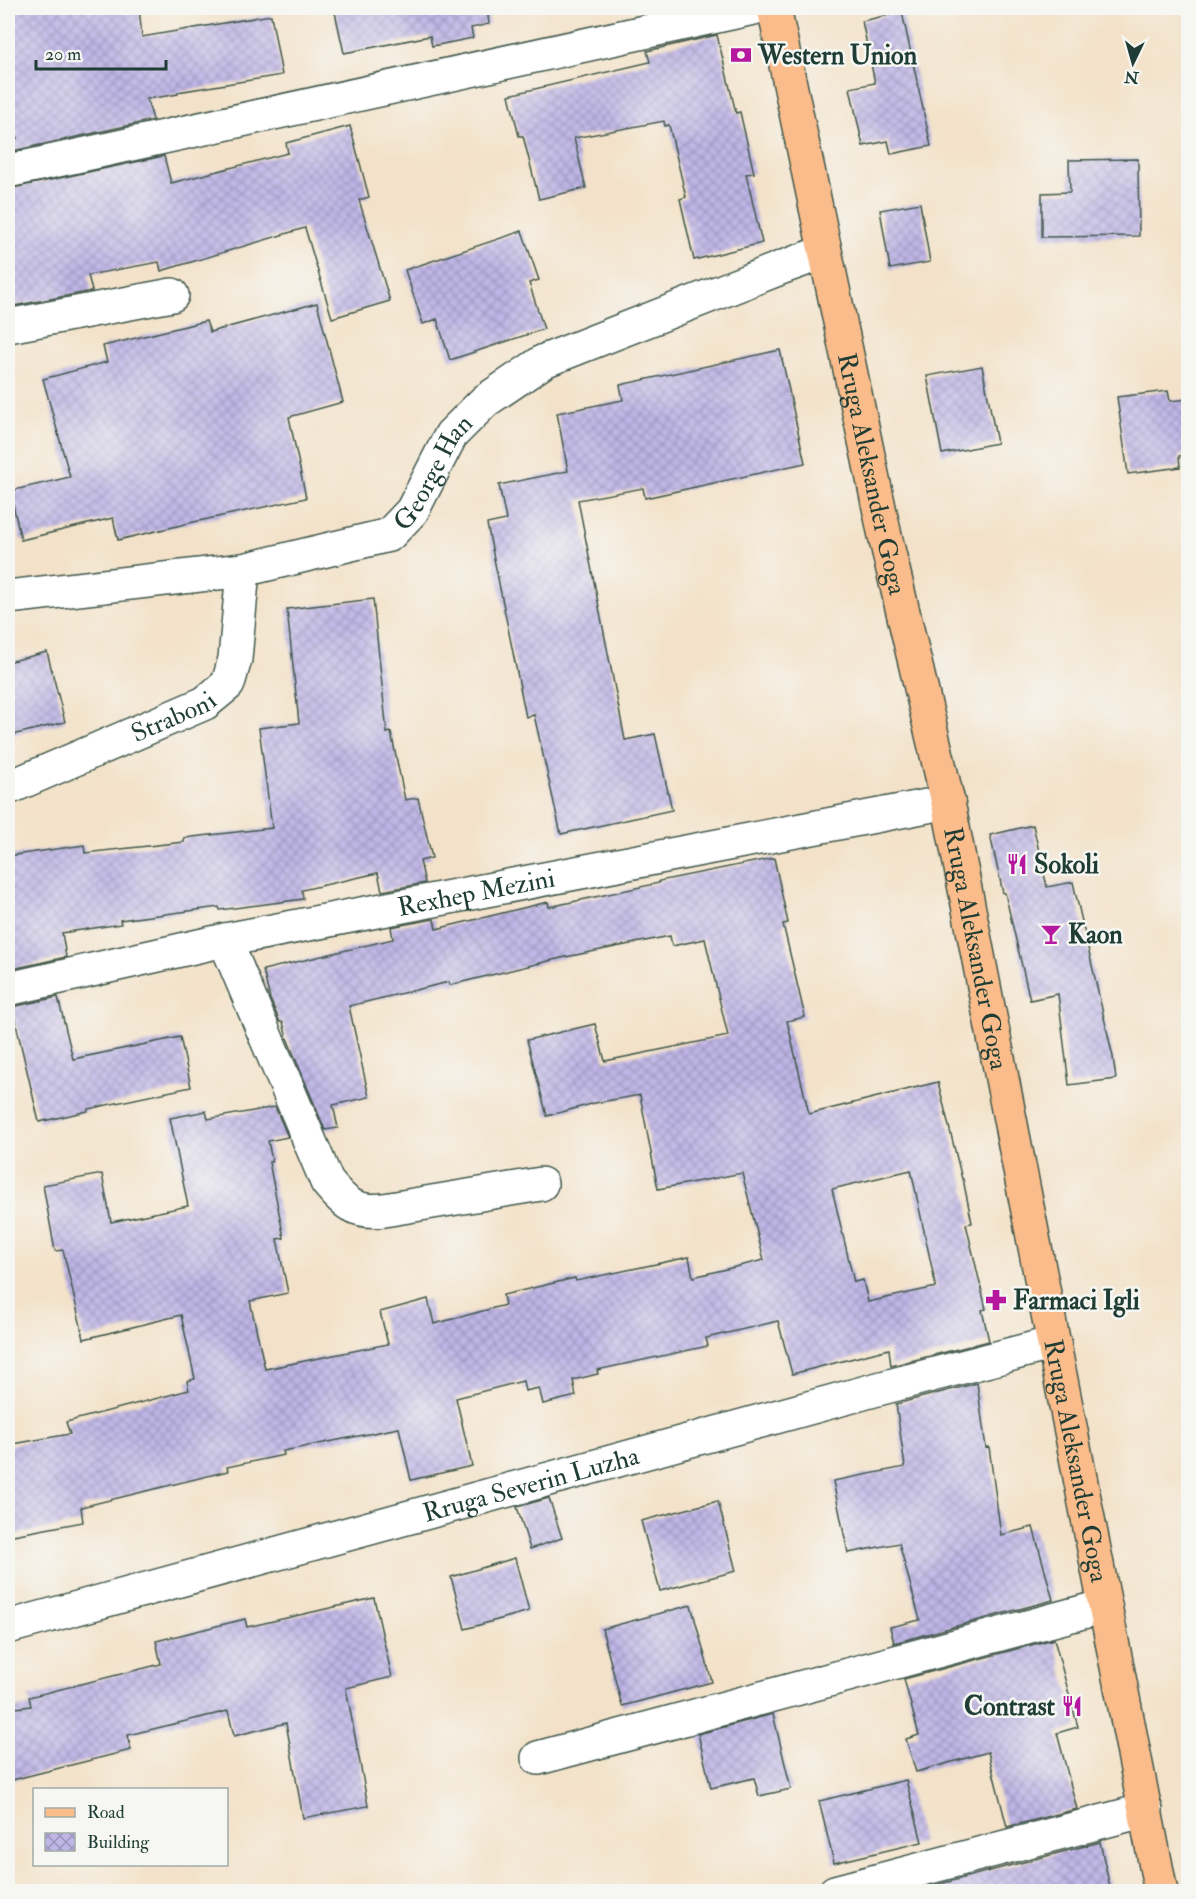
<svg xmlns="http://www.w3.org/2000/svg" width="1196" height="1899" viewBox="0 0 1196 1899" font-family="'IM FELL Double Pica',serif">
	<defs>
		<pattern id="building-cross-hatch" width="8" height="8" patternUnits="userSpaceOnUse" patternTransform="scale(1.5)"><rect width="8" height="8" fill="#bfb6e7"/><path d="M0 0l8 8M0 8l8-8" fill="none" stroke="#9b95bc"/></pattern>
	</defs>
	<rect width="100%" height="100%" fill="#f6f6f2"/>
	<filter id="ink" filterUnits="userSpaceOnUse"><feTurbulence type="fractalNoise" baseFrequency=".0167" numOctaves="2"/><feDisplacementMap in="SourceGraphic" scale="12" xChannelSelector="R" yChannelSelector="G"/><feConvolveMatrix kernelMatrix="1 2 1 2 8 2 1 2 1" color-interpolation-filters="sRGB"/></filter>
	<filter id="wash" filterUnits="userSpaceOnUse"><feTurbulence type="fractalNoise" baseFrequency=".008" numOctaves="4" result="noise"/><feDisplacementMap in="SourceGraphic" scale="24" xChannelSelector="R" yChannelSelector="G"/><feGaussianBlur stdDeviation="1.35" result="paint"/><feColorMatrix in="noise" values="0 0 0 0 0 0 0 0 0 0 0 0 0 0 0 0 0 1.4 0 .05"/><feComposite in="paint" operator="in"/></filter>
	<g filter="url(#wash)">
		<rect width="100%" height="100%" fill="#f3e2c9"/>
		<g id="blocks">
			<path fill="url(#building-cross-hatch)" fill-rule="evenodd" d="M 8,8 L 139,8 L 142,37 L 271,15 L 282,75 L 178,92 L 178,94 L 147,99 L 153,120 L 8,152 L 8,139 L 17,138 L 8,87 Z
				M 334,8 L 487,8 L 489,24 L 471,28 L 473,38 L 432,46 L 430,36 L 344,53 Z
				M 902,12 L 931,146 L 891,154 L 888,141 L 863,146 L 850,88 L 875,83 L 862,21 Z
				M 717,35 L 736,113 L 740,112 L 754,173 L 746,174 L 762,243 L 694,260 L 680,199 L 686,197 L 669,125 L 665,126 L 664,121 L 574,138 L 586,188 L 539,199 L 523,136 L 519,136 L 509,95 L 650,62 L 647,51 Z
				M 350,126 L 369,197 L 359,200 L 390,301 L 332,318 L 305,228 L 161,271 L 159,262 L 88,275 L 92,291 L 8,307 L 8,189 L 164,156 L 171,183 L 288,153 L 286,143 Z
				M 1138,159 L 1139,236 L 1042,237 L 1042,193 L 1070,192 L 1069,160 Z
				M 920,203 L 930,262 L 890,269 L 880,210 Z
				M 522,231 L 539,280 L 529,283 L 544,329 L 450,360 L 437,319 L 423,324 L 405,270 Z
				M 317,303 L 343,402 L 289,417 L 306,498 L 194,522 L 118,540 L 113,518 L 21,540 L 10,491 L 70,477 L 43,379 L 107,362 L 103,346 L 206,321 L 210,332 Z
				M 780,350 L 805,463 L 645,498 L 643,488 L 578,500 L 625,740 L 655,734 L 672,810 L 561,834 L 534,715 L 526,717 L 487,524 L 506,520 L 499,485 L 568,471 L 557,413 L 623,400 L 620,385 Z
				M 982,366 L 997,443 L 942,454 L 927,376 Z
				M 1168,391 L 1170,401 L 1188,399 L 1188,454 L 1179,456 L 1180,467 L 1128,474 L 1117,397 Z
				M 373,599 L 387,733 L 391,732 L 405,800 L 418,798 L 432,858 L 420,861 L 425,883 L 382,891 L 378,873 L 302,890 L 303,899 L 220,910 L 219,907 L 120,920 L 121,924 L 62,933 L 66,957 L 8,970 L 8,856 L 84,845 L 85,853 L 184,842 L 184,838 L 272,828 L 259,728 L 299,723 L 287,609 Z
				M 47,652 L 65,722 L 8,736 L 8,662 Z
				M 1033,825 L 1047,887 L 1073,882 L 1113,1057 L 1116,1079 L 1069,1085 L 1058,994 L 1030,1000 L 1005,893 L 1003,893 L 990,835 Z
				M 774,858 L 788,923 L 783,924 L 805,1017 L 787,1021 L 809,1114 L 938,1082 L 962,1179 L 963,1179 L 972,1223 L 966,1224 L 986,1309 L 982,1310 L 989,1341 L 891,1366 L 889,1349 L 792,1374 L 778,1321 L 706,1338 L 708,1346 L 597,1370 L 598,1374 L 573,1380 L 576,1396 L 543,1404 L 539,1388 L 525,1391 L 523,1381 L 456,1398 L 472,1466 L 411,1480 L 399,1428 L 283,1451 L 284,1455 L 227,1467 L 228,1471 L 81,1507 L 83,1522 L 8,1536 L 8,1445 L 70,1434 L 66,1422 L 189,1390 L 187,1381 L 195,1379 L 181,1315 L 84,1339 L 63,1250 L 55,1251 L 43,1185 L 102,1174 L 111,1222 L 188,1206 L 170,1118 L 206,1111 L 208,1119 L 275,1107 L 288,1137 L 268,1141 L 272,1161 L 269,1162 L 284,1238 L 277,1239 L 288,1293 L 250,1301 L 265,1369 L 388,1344 L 380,1312 L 428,1299 L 434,1324 L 505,1305 L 503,1295 L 575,1278 L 576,1281 L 689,1257 L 693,1277 L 764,1260 L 742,1173 L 658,1189 L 640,1095 L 595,1103 L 547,1116 L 527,1040 L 595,1024 L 605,1061 L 728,1036 L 705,939 L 672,946 L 670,936 L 561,958 L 450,985 L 449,982 L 349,1006 L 369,1097 L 333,1105 L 338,1128 L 325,1130 L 287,1038 L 283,1022 L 280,1022 L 270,999 L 263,970 L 393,939 L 391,927 L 434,919 L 436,929 L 548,902 L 549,907 L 659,883 L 659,881 ZM 911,1170 L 936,1287 L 868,1302 L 863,1280 L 854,1282 L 832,1189 Z
				M 58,997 L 73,1059 L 180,1037 L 191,1087 L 88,1109 L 88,1111 L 39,1122 L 12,1007 Z
				M 977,1383 L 986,1448 L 989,1447 L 1001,1535 L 1033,1527 L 1053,1600 L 894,1643 L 890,1627 L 920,1620 L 899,1543 L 848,1553 L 833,1481 L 905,1467 L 896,1404 Z
				M 549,1498 L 562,1538 L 530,1549 L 517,1507 Z
				M 718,1501 L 736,1571 L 660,1591 L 641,1521 Z
				M 515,1558 L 529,1611 L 465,1629 L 451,1577 Z
				M 374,1598 L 392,1677 L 346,1688 L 368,1806 L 303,1818 L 286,1723 L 234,1736 L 228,1711 L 128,1735 L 131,1750 L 8,1781 L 8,1709 L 31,1706 L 29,1697 L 161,1664 L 156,1641 L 245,1619 L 247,1627 Z
				M 691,1605 L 712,1682 L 622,1706 L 602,1629 Z
				M 1054,1639 L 1078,1727 L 1057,1733 L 1077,1809 L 1007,1827 L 988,1752 L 916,1772 L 906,1739 L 919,1735 L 904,1679 Z
				M 773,1714 L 791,1789 L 759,1796 L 754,1778 L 711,1788 L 698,1734 Z
				M 906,1780 L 922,1842 L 834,1863 L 819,1801 Z
				M 1100,1842 L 1111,1892 L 926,1892 L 925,1888 Z"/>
		</g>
	</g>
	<g filter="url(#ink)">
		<use href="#blocks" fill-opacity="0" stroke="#3f564a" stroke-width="1.5"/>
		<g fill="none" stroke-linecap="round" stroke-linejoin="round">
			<defs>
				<g id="minor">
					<path d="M 8,171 L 754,8"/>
					<path d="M 8,326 L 172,295"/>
					<path id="s1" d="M 8,597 L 243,570 L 389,535 L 412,511 L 451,435 L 485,401 L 544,361 L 783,267 L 825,252"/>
					<path id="s2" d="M 8,788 L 205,703 L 228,684 L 235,659 L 243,570"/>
					<path d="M 225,940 L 327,1182 C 345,1204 355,1213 384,1210 L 541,1184"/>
					<path id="s3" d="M 8,989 L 225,940 L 948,802"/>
					<path id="s4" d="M 8,1627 L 874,1390 L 1054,1343"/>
					<path d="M 538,1758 L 1105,1606"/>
					<path d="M 835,1892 L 1146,1810"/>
				</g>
				<g id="major">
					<path id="s5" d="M 774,8 L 885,536 L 948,802 L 1161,1892"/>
				</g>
			</defs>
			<use href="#minor" stroke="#3f564a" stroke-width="36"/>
			<use href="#major" stroke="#3f564a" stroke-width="36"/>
			<use href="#minor" stroke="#fff" stroke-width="33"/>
			<use href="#major" stroke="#fabc8b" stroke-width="33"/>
		</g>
	</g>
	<defs>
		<symbol id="bank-bare" viewBox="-9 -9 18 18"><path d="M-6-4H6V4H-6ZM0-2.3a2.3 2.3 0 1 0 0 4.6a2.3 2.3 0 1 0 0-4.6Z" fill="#b5179e" stroke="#f6f6f2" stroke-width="2.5" paint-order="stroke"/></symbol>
		<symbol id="restaurant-bare" viewBox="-9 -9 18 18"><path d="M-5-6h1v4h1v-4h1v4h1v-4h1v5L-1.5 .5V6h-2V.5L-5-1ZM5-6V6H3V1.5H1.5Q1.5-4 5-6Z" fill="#b5179e" stroke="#f6f6f2" stroke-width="2.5" paint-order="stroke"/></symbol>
		<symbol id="bar-bare" viewBox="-9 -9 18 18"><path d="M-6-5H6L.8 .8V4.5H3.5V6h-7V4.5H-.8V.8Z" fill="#b5179e" stroke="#f6f6f2" stroke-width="2.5" paint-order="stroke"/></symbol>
		<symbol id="pharmacy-bare" viewBox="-9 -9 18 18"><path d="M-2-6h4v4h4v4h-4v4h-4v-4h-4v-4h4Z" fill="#b5179e" stroke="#f6f6f2" stroke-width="2.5" paint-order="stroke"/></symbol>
	</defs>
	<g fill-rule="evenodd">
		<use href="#bank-bare" x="726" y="40" width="30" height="30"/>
		<use href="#restaurant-bare" x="1002" y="849" width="30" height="30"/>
		<use href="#bar-bare" x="1036" y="919" width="30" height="30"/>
		<use href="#pharmacy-bare" x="981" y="1285" width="30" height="30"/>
		<use href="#restaurant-bare" x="1057" y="1691" width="30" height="30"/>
	</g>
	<g text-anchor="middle" stroke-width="5" stroke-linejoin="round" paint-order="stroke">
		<g font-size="26" font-weight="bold" fill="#1f3d34" stroke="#f6f6f2" text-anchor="start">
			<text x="758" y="64">Western Union</text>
			<text x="1034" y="873">Sokoli</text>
			<text x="1068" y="943">Kaon</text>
			<text x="1013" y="1309">Farmaci Igli</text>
			<text x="1055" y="1715" text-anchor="end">Contrast</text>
		</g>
		<g font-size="26" fill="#1f3d34" stroke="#f6f6f2">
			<text dy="9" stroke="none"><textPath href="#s1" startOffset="464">George Han</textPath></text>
			<text dy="9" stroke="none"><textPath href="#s5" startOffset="476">Rruga Aleksander Goga</textPath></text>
			<text dy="9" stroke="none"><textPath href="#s2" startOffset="180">Straboni</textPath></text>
			<text dy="9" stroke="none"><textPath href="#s3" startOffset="478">Rexhep Mezini</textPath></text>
			<text dy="9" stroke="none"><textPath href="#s5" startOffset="962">Rruga Aleksander Goga</textPath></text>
			<text dy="9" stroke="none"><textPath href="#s5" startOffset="1484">Rruga Aleksander Goga</textPath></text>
			<text dy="9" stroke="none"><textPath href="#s4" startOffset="542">Rruga Severin Luzha</textPath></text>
		</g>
	</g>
	<rect width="1196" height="1899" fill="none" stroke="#f6f6f2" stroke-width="30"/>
	<rect x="33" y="1788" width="195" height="78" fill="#f6f6f2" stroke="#a0aca6" stroke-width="1.5"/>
	<rect x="45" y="1808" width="30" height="9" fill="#fabc8b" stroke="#a0aca6" stroke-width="1.5"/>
	<text x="87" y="1818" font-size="18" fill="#1f3d34">Road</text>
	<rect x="45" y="1833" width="30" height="18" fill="url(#building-cross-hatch)" stroke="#a0aca6" stroke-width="1.5"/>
	<text x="87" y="1848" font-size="18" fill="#1f3d34">Building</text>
	<g transform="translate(1133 63) rotate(185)" stroke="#f6f6f2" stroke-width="4.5" paint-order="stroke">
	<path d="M0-4.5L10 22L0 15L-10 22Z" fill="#1f3d34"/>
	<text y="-9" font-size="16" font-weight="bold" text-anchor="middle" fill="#1f3d34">N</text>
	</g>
	<path d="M36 60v9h130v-9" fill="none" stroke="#1f3d34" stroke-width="3"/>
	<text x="45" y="60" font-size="18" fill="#1f3d34" stroke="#f6f6f2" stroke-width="4.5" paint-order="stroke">20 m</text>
</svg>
